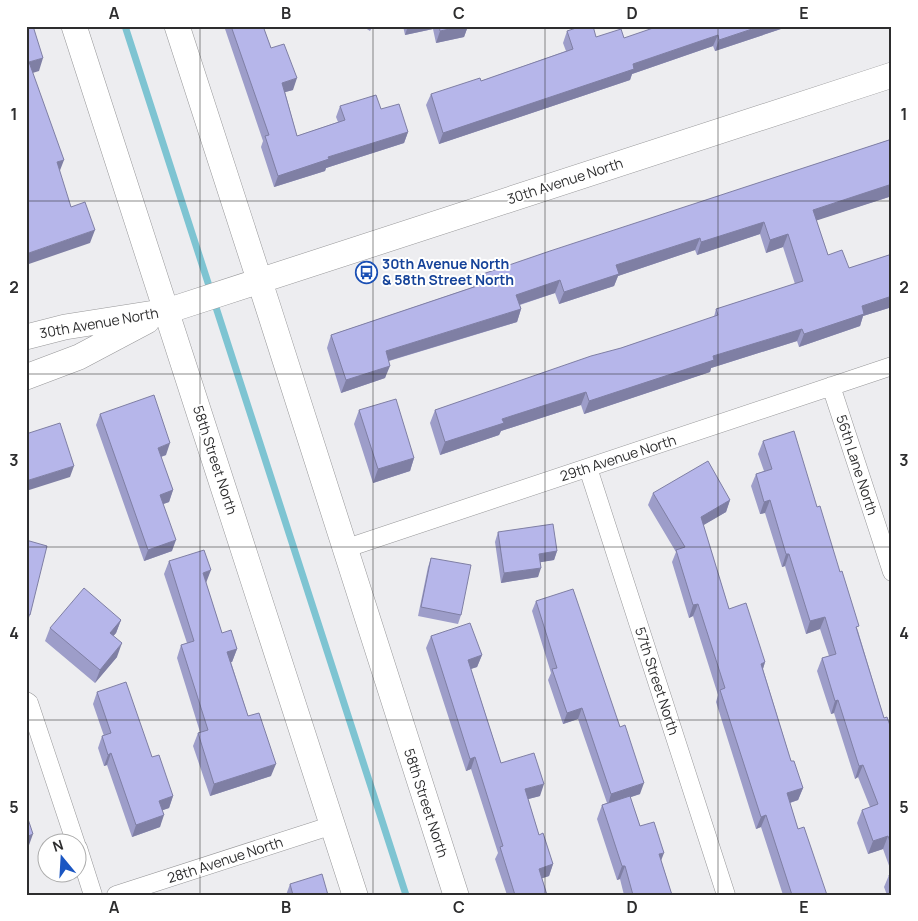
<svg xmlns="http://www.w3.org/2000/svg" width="918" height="921" viewBox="0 0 918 921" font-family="Manrope,sans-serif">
	<rect width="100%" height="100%" fill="#ededf0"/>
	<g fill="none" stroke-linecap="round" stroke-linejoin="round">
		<path stroke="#7ec4d2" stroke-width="7" d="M 125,26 L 406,895"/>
		<defs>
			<path id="street" d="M 831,386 L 892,572
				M 588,468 L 726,895
				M 344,549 L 892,366
				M 26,701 L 29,703 L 76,844
				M 78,848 L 93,895
				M 116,895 L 333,825"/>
			<path id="secondary" d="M 74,26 L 355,895
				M 177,26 C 272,315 362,605 456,895
				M 26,337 L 65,327 L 167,311 L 892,75
				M 26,377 L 79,357 L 147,321"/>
		</defs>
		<use href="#street" stroke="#979799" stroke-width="19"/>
		<use href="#secondary" stroke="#979799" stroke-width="26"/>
		<use href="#street" stroke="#fff" stroke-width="18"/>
		<use href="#secondary" stroke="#fff" stroke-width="25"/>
	</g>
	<path fill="#9d9dc9" d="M 224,26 L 263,26 L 271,48 L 293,90 L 285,92 L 297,136 L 338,122 L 336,117 L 340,106 L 381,109 L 408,132 L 404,143 L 326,168 L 325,171 L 274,187 L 261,147 L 263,141 Z
		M 362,26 L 373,26 L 370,31 Z
		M 403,26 L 468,26 L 464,37 L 436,43 L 433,29 L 405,35 Z
		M 790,26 L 715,51 L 713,46 L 632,74 L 630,80 L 439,144 L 426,105 L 431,94 L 481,81 L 566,51 L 563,43 L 567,31 L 596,37 L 624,38 Z
		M 892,139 L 892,196 L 816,220 L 828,255 L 849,268 L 892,254 L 892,307 L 863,316 L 860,326 L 799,347 L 797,341 L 711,368 L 710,372 L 584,414 L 581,405 L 501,431 L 499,435 L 440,455 L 430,423 L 435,410 L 714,317 L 716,309 L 795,284 L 783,247 L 766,253 L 760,234 L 697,255 L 695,250 L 618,276 L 614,286 L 559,304 L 555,293 L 520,305 L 521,309 L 517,322 L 389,361 L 385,378 L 341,393 L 327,348 L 331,335 L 473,287 L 477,276 Z
		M 892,405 L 892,419 L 889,412 Z
		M 359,410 L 414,458 L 410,471 L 373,483 L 354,424 Z
		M 100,414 L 166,455 L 161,457 L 173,490 L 169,502 L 163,504 L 172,551 L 144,561 L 96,425 Z
		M 763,441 L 817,507 L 858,631 L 884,718 L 892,731 L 892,895 L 887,895 L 884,887 L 889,875 L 892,874 L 883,849 L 868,854 L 857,823 L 862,810 L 870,807 L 858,777 L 855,779 L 834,713 L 831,714 L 817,671 L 822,658 L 829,656 L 820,629 L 806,634 L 785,566 L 782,567 L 765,513 L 760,514 L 751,486 L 756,474 L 764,471 L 758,454 Z
		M 653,493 L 730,500 L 726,512 L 703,525 L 729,609 L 765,662 L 763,669 L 791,761 L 803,788 L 798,800 L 790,803 L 798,829 L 827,895 L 783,895 L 761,827 L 756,829 L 716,702 L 718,695 L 693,616 L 689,618 L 672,562 L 676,552 L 648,505 Z
		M 498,532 L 557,551 L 554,560 L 540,562 L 538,577 L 501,583 L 495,542 Z
		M 26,540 L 30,615 L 26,626 Z
		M 431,558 L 461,615 L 458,624 L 418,616 L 428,567 Z
		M 169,561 L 206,583 L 222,633 L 237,649 L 232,662 L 231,662 L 248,716 L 271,776 L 210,796 L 193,746 L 198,733 L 200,732 L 177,658 L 181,645 L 187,643 L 164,574 Z
		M 536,601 L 640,794 L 630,797 L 640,826 L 661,860 L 672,895 L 624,895 L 620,879 L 617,880 L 597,819 L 602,805 L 607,803 L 578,719 L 563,724 L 548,680 L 551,673 L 532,611 Z
		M 121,620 L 116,633 L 113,636 L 117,657 L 95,683 L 45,641 L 50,628 Z
		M 431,636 L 482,655 L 477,667 L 471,669 L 501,763 L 540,796 L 528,799 L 539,835 L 553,864 L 549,876 L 542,878 L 547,895 L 507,895 L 495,859 L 498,853 L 471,769 L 466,771 L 426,648 Z
		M 97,692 L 152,757 L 173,796 L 169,808 L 162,810 L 160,827 L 132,837 L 107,765 L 104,766 L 98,748 L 102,736 L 104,736 L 93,704 Z
		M 290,884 L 328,895 L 286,895 Z"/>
	<path fill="#7f7fa4" d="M 408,26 L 434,26 L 433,29 L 405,35 Z
		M 464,26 L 468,26 L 464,37 L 436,43 L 440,31 Z
		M 761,26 L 790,26 L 715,51 L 719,40 Z
		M 718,35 L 713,46 L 632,74 L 630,80 L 439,144 L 443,133 L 633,64 Z
		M 43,58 L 39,71 L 26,75 L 29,62 Z
		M 297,78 L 293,90 L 278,94 L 282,83 Z
		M 408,132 L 404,143 L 326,168 L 325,171 L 274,187 L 278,176 L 328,157 Z
		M 64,160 L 59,173 L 57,162 Z
		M 892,184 L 892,196 L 809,223 L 813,210 Z
		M 764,222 L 760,234 L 697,255 L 701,242 Z
		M 95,230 L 90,243 L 26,265 L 26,254 Z
		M 788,234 L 783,247 L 766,253 L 770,240 Z
		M 700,238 L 695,250 L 618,276 L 614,286 L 559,304 L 564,292 L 616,265 Z
		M 560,280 L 555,293 L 512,307 L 516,295 Z
		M 892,296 L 892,307 L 863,316 L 860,326 L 799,347 L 804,334 L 862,306 Z
		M 521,309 L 517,322 L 381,363 L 386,351 Z
		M 802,329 L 797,341 L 711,368 L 710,372 L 584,414 L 589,401 L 713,356 Z
		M 390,366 L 385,378 L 341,393 L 346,380 Z
		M 586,392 L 581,405 L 501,431 L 499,435 L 440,455 L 445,442 L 502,419 Z
		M 170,443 L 166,455 L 154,459 L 158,448 Z
		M 414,458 L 410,471 L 373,483 L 378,469 Z
		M 74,466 L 70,477 L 26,491 L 26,481 Z
		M 173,490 L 169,502 L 155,507 L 160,495 Z
		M 730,500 L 726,512 L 697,529 L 701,517 Z
		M 770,500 L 765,513 L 760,514 L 764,502 Z
		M 176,540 L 172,551 L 144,561 L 148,550 Z
		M 557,551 L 554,560 L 536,563 L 539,554 Z
		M 786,554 L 789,554 L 785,566 L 782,567 Z
		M 541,568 L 538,577 L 501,583 L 504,573 Z
		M 211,570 L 206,583 L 203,573 Z
		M 698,604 L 693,616 L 689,618 L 693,605 Z
		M 825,617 L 820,629 L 806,634 L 810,621 Z
		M 121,620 L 116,633 L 105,646 L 110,633 Z
		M 122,643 L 117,657 L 95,683 L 100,670 Z
		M 237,649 L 232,662 L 223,665 L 227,652 Z
		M 482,655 L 477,667 L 464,671 L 468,660 Z
		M 765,662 L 761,675 L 761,664 Z
		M 838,700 L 834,713 L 831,714 L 835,701 Z
		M 582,708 L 578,719 L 563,724 L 567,713 Z
		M 111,753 L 107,765 L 104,766 L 108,755 Z
		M 475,757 L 471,769 L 466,771 L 470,759 Z
		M 276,764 L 271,776 L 210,796 L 214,784 Z
		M 863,765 L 858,777 L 855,779 L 859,766 Z
		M 644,783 L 640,794 L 608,805 L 611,794 Z
		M 544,784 L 540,796 L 521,801 L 525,789 Z
		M 803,788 L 798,800 L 783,805 L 787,793 Z
		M 173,796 L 169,808 L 155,813 L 159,801 Z
		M 164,815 L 160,827 L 132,837 L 136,825 Z
		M 766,815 L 761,827 L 756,829 L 761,817 Z
		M 33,834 L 28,848 L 26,849 L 26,837 Z
		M 888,836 L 883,849 L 868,854 L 873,841 Z
		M 664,853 L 659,866 L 659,854 Z
		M 553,864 L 549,876 L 534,881 L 539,869 Z
		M 622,866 L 625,866 L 620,879 L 617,880 Z"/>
	<path fill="#b6b6ea" stroke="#7f7fa4" d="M 26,26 L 33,26 L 43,58 L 29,62 L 64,160 L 57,162 L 71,207 L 85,202 L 95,230 L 26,254 L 26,221 L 28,220 L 26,214 Z
		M 231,26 L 263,26 L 271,48 L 284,44 L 297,78 L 282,83 L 297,136 L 345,120 L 340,106 L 376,95 L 381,109 L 399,104 L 408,132 L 328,157 L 329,159 L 278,176 L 265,136 L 269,135 Z
		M 439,26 L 464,26 L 440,31 Z
		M 582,26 L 593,26 L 596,37 L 621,29 L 624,38 L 659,26 L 761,26 L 719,40 L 718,35 L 633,64 L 634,69 L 443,133 L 431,94 L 480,78 L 481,81 L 573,49 L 567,31 Z
		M 892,139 L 892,184 L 813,210 L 828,255 L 842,250 L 849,268 L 892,254 L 892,296 L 862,306 L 864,314 L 804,334 L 802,329 L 713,356 L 714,360 L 589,401 L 586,392 L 502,419 L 504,423 L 445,442 L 435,410 L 591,356 L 621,348 L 718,315 L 716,309 L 803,281 L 788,234 L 770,240 L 764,222 L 701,242 L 700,238 L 616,265 L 619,274 L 564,292 L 560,280 L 516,295 L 521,309 L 386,351 L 390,366 L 346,380 L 331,335 L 480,285 L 477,276 L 550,251 Z
		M 154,395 L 170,443 L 158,448 L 173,490 L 160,495 L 176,540 L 148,550 L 100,414 Z
		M 396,399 L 414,458 L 378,469 L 359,410 Z
		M 60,423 L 74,466 L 26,481 L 26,434 Z
		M 794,431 L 817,507 L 820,506 L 840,572 L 842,571 L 859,626 L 856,627 L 884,718 L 887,717 L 892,731 L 892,848 L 888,836 L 873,841 L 862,810 L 878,804 L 863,765 L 859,766 L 838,700 L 835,701 L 822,658 L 836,654 L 825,617 L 810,621 L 789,554 L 786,554 L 770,500 L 764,502 L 756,474 L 772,469 L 763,441 Z
		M 708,461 L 730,500 L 701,517 L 729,609 L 746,603 L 765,662 L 761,664 L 791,761 L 794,761 L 803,788 L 787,793 L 798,829 L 804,827 L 827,895 L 792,895 L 766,815 L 761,817 L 720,690 L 725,688 L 698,604 L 693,605 L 676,550 L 685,547 L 653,493 Z
		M 553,524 L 557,551 L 539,554 L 541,568 L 504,573 L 498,532 Z
		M 26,540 L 47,546 L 30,615 L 26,614 Z
		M 204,550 L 211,570 L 203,573 L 222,633 L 231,630 L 237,649 L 227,652 L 248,716 L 259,713 L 276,764 L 214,784 L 198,733 L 208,730 L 181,645 L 194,641 L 169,561 Z
		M 431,558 L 471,565 L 461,615 L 421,607 Z
		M 84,588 L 121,620 L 110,633 L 122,643 L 100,670 L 50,628 Z
		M 573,589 L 620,727 L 625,725 L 644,783 L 611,794 L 582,708 L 567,713 L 552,669 L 557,668 L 536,601 Z
		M 470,623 L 482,655 L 468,660 L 501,763 L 534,753 L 544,784 L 525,789 L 539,835 L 543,833 L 553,864 L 539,869 L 547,895 L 515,895 L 500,847 L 503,846 L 475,757 L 470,759 L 431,636 Z
		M 126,682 L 152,757 L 159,755 L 173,796 L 159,801 L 164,815 L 136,825 L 111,753 L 108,755 L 102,736 L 111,733 L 97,692 Z
		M 630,796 L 640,826 L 654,822 L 664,853 L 659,854 L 672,895 L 633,895 L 625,866 L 622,866 L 602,805 Z
		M 26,813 L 33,834 L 26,837 Z
		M 322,874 L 328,895 L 293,895 L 290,884 Z
		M 892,874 L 892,883 L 889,875 Z"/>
	<path fill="none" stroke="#2d2d2e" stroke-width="1" stroke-opacity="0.55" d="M 200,26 L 200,895M 373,26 L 373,895M 545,26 L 545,895M 718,26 L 718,895M 26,201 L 892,201M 26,374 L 892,374M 26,547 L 892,547M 26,720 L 892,720"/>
	<defs>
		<symbol id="bus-ring" viewBox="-11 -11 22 22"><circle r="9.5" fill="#fff" stroke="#1a4fb4" stroke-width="1.5"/><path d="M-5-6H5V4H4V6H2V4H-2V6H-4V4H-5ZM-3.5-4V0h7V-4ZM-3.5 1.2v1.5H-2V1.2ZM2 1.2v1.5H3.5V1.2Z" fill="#1a4fb4"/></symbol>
	</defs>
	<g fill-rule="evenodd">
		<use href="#bus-ring" x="354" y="260" width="25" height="25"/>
	</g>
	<g text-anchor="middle" stroke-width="4" stroke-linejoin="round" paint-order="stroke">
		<g font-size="14" fill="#2d2d2e" stroke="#fff">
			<text transform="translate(565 181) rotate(-18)" y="5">30th Avenue North</text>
			<text transform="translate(99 323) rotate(-10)" y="5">30th Avenue North</text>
			<text transform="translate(618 458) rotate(-18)" y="5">29th Avenue North</text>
			<text transform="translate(215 460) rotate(72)" y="5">58th Street North</text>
			<text transform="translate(857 465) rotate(72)" y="5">56th Lane North</text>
			<text transform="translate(657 681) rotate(72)" y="5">57th Street North</text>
			<text transform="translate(426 803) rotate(72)" y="5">58th Street North</text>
			<text transform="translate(225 860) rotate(-18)" y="5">28th Avenue North</text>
		</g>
		<g font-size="14" font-weight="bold" fill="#164399" stroke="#fff" text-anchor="start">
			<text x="382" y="269">30th Avenue North<tspan x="382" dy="16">&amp; 58th Street North</tspan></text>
		</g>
	</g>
	<rect width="918" height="921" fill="none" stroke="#ffffff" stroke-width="55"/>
	<g transform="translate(62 858) rotate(342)"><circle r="24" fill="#ffffff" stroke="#ababab"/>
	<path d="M0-4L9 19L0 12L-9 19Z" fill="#1b56c2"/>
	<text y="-8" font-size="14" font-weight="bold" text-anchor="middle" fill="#2d2d2e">N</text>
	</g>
	<rect x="28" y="28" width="862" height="866" fill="none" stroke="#2d2d2e" stroke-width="2"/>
	<g font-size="16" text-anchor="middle" font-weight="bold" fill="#2d2d2e">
		<text x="114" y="19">A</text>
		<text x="286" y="19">B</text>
		<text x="459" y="19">C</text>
		<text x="632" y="19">D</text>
		<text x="804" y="19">E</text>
		<text x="14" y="120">1</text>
		<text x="904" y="120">1</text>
		<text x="14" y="293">2</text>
		<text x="904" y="293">2</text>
		<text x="14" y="466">3</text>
		<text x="904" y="466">3</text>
		<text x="14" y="639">4</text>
		<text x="904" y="639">4</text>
		<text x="14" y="813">5</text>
		<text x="904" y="813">5</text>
		<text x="114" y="913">A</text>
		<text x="286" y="913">B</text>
		<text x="459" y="913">C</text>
		<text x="632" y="913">D</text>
		<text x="804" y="913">E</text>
	</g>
</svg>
